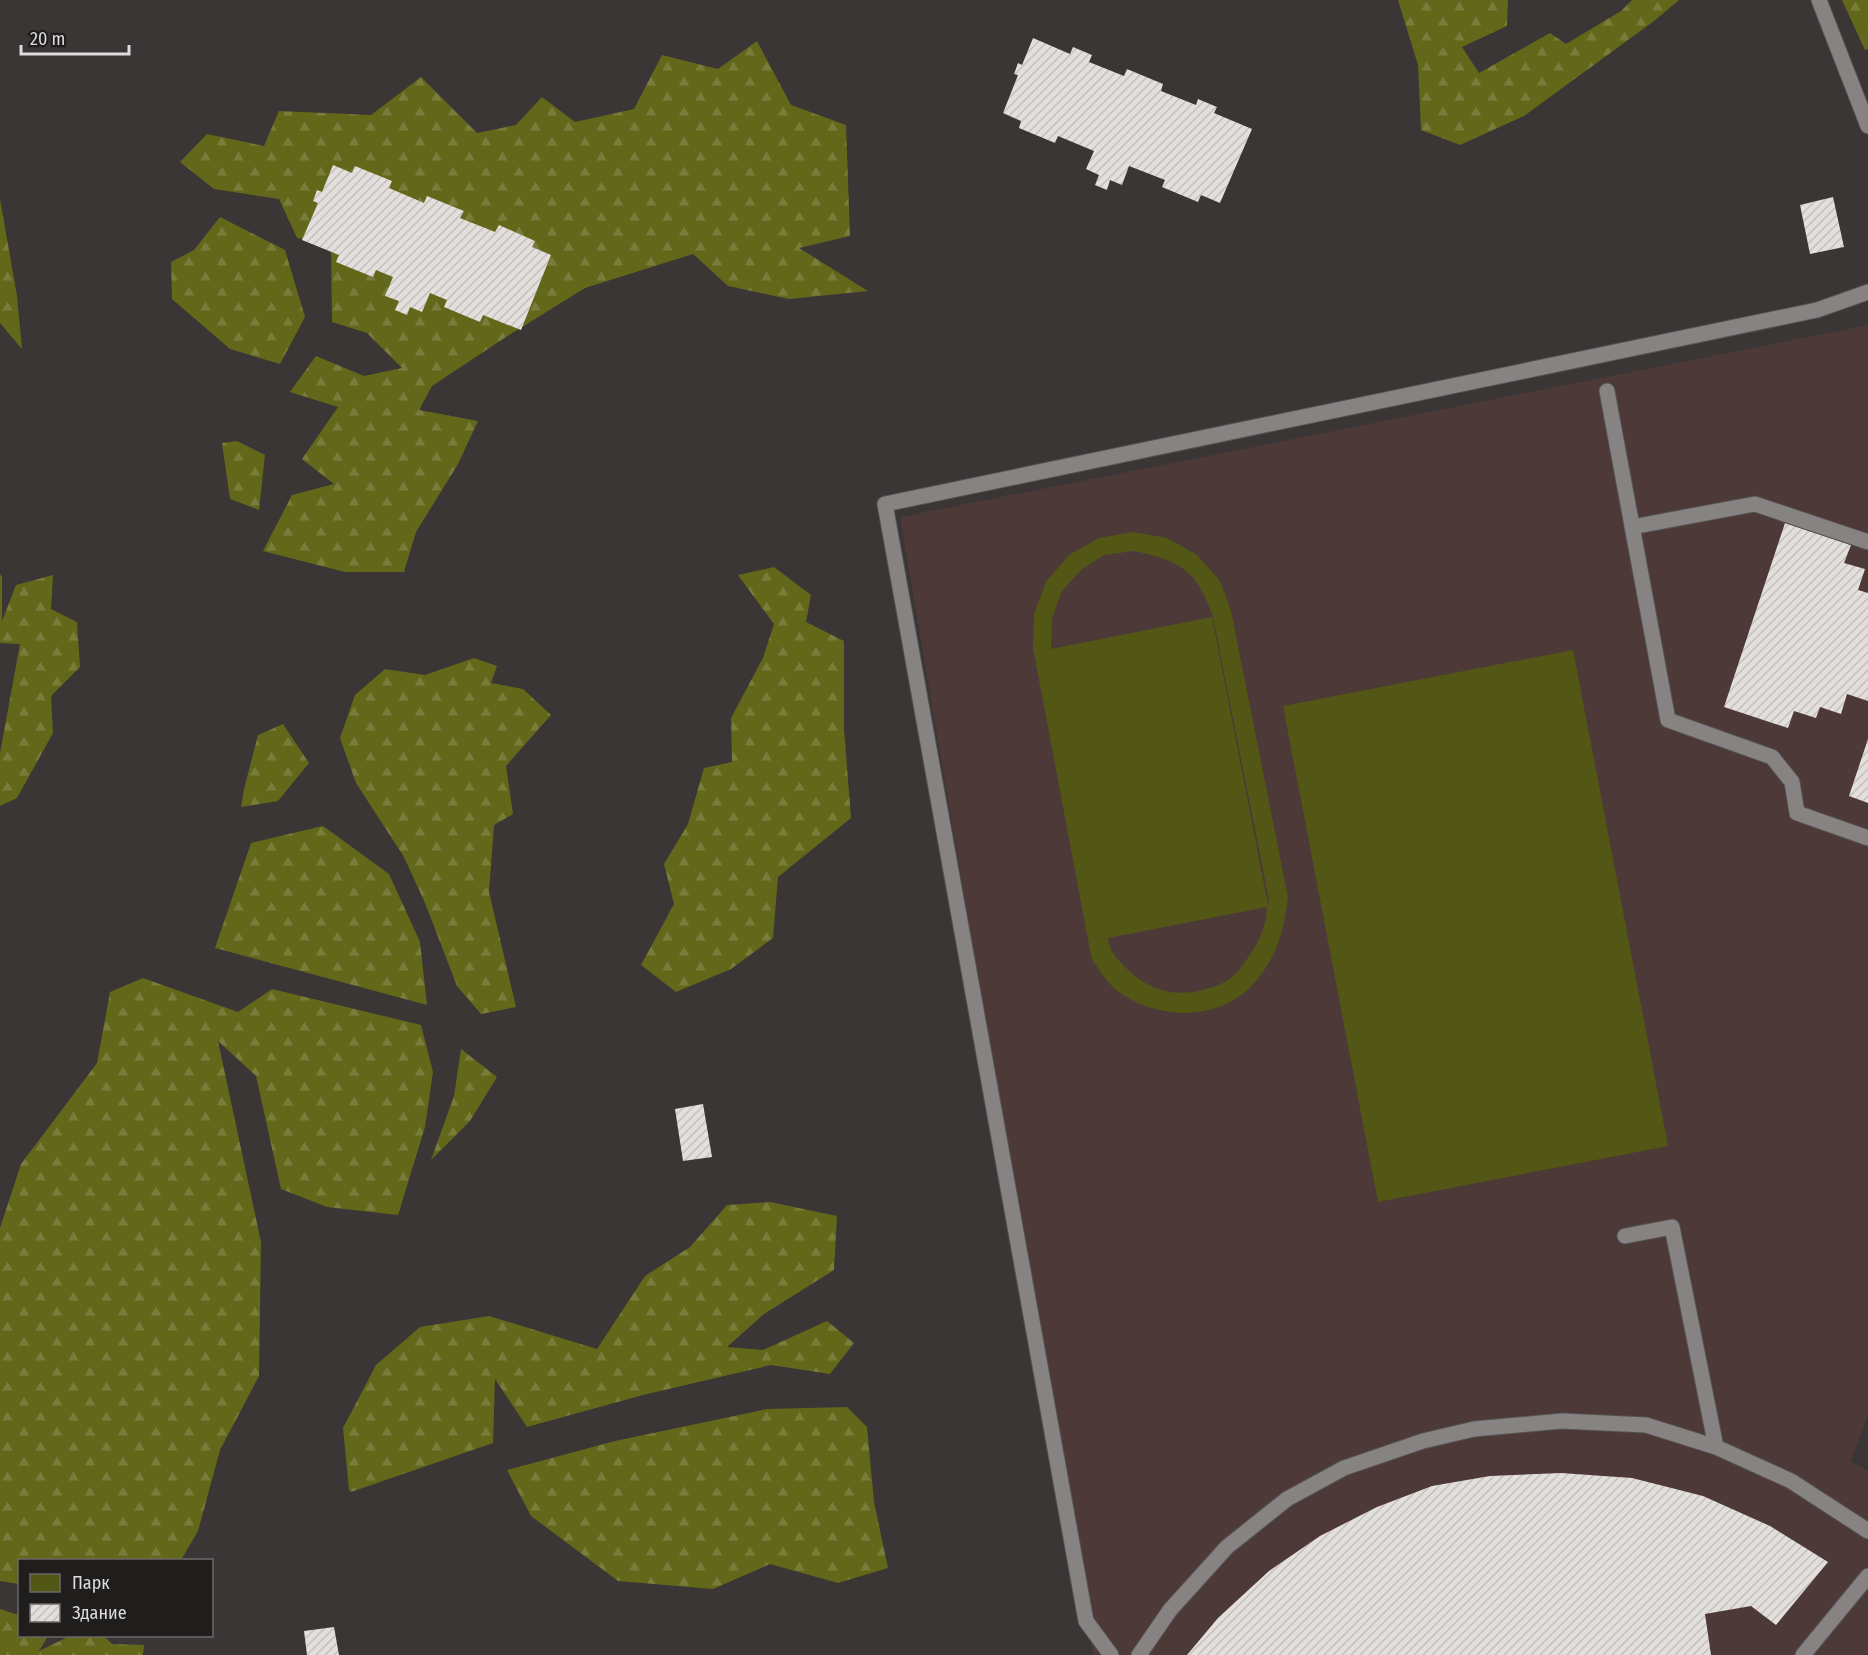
<svg xmlns="http://www.w3.org/2000/svg" width="1868" height="1655" viewBox="0 0 1868 1655" font-family="'Fira Sans Condensed',sans-serif">
	<defs>
		<pattern id="forest-firs" width="22" height="20" patternUnits="userSpaceOnUse" patternTransform="scale(1.5)"><rect width="22" height="20" fill="#636719"/><path d="M5 1l3.5 6h-7zM16 11l3.5 6h-7z" fill="#797c3a"/></pattern>
		<pattern id="building-hatch" width="6" height="6" patternUnits="userSpaceOnUse" patternTransform="scale(1.5)"><rect width="6" height="6" fill="#e3dfdd"/><path d="M-1 1l2-2M0 6l6-6M5 7l2-2" fill="none" stroke="#c3c0be"/></pattern>
	</defs>
	<rect width="100%" height="100%" fill="#393635"/>
	<path fill="#4d3937" d="M 1868,325 L 1868,1415 L 1851,1461 L 1868,1471 L 1868,1529 L 1865,1537 L 1868,1543 L 1868,1653 L 1866,1655 L 1093,1655 L 900,517 Z"/>
	<path fill="url(#forest-firs)" d="M 1398,0 L 1508,0 L 1507,26 L 1462,47 L 1479,73 L 1550,33 L 1566,44 L 1621,11 L 1632,0 L 1679,0 L 1654,21 L 1524,116 L 1460,145 L 1421,130 L 1418,65 Z
		M 1842,0 L 1868,0 L 1868,49 L 1865,50 Z
		M 757,41 L 791,105 L 846,125 L 850,236 L 799,248 L 868,291 L 789,299 L 728,286 L 693,254 L 585,288 L 506,337 L 432,386 L 419,410 L 478,421 L 458,464 L 416,532 L 404,572 L 345,572 L 263,551 L 292,495 L 334,484 L 302,459 L 338,407 L 290,392 L 316,356 L 364,376 L 402,368 L 367,333 L 332,322 L 331,244 L 297,238 L 279,199 L 214,189 L 180,162 L 207,134 L 264,146 L 279,111 L 371,115 L 421,77 L 477,133 L 516,125 L 542,97 L 575,122 L 634,109 L 662,55 L 718,69 Z
		M 0,199 L 17,296 L 22,349 L 0,323 Z
		M 220,217 L 285,250 L 305,317 L 280,364 L 230,349 L 172,299 L 171,262 L 194,250 Z
		M 237,441 L 265,455 L 259,510 L 230,499 L 222,443 Z
		M 774,567 L 811,595 L 806,622 L 844,641 L 844,729 L 851,818 L 778,877 L 773,938 L 731,969 L 676,992 L 641,965 L 674,904 L 664,864 L 688,824 L 704,768 L 732,762 L 731,718 L 763,658 L 774,624 L 738,575 Z
		M 0,574 L 2,577 L 2,621 L 16,585 L 53,575 L 51,609 L 77,622 L 80,667 L 51,696 L 53,733 L 17,798 L 0,806 L 0,753 L 20,644 L 0,643 Z
		M 474,658 L 497,666 L 491,683 L 523,689 L 551,715 L 506,766 L 513,814 L 494,825 L 489,892 L 516,1007 L 481,1014 L 457,986 L 425,903 L 404,857 L 356,783 L 340,738 L 355,695 L 385,669 L 425,675 Z
		M 283,724 L 309,763 L 278,801 L 241,807 L 244,789 L 258,735 Z
		M 323,826 L 389,874 L 420,942 L 427,1005 L 215,948 L 251,843 Z
		M 143,978 L 238,1012 L 272,989 L 421,1025 L 433,1072 L 425,1127 L 398,1215 L 327,1207 L 281,1189 L 256,1076 L 218,1041 L 261,1242 L 259,1376 L 220,1450 L 198,1531 L 181,1560 L 20,1560 L 19,1584 L 0,1581 L 0,1228 L 21,1164 L 97,1063 L 110,992 Z
		M 461,1049 L 497,1077 L 470,1121 L 431,1160 L 454,1096 Z
		M 770,1202 L 837,1216 L 834,1270 L 764,1314 L 727,1347 L 763,1350 L 827,1321 L 854,1343 L 830,1374 L 771,1365 L 643,1395 L 527,1427 L 495,1379 L 493,1443 L 351,1492 L 349,1490 L 343,1428 L 376,1365 L 420,1327 L 489,1316 L 597,1349 L 645,1276 L 690,1247 L 727,1205 Z
		M 847,1407 L 867,1427 L 874,1502 L 888,1568 L 838,1583 L 770,1564 L 713,1589 L 618,1581 L 531,1516 L 507,1470 L 615,1441 L 767,1409 Z
		M 0,1609 L 19,1615 L 20,1636 L 48,1636 L 39,1651 L 70,1636 L 104,1636 L 112,1644 L 144,1645 L 143,1655 L 0,1655 Z"/>
	<path fill="#535715" fill-rule="evenodd" d="M 1133,532 L 1167,538 L 1197,555 L 1220,581 L 1231,611 L 1288,897 C 1284,930 1278,955 1256,981 C 1221,1023 1155,1021 1115,989 C 1106,981 1099,969 1092,960 L 1033,648 L 1034,614 L 1046,582 L 1069,555 L 1099,538 ZM 1134,551 C 1181,561 1197,570 1213,617 L 1269,900 L 1268,905 L 1212,617 L 1051,649 L 1052,618 L 1062,591 L 1082,569 L 1104,555 ZM 1267,907 C 1267,923 1260,940 1251,953 C 1244,964 1235,977 1223,983 C 1218,986 1211,987 1206,989 C 1174,999 1145,989 1123,965 C 1115,956 1109,950 1108,938 Z
		M 1573,650 L 1668,1146 L 1378,1202 L 1283,706 Z"/>
	<path fill="url(#building-hatch)" d="M 1033,38 L 1070,54 L 1073,47 L 1092,55 L 1089,62 L 1124,76 L 1127,69 L 1163,84 L 1161,91 L 1196,105 L 1198,99 L 1217,107 L 1214,113 L 1252,129 L 1220,203 L 1201,195 L 1198,202 L 1162,187 L 1165,180 L 1129,166 L 1122,185 L 1110,180 L 1107,190 L 1095,185 L 1099,175 L 1086,169 L 1094,151 L 1058,136 L 1055,143 L 1019,128 L 1021,121 L 1003,113 L 1018,75 L 1014,74 L 1018,63 L 1022,65 Z
		M 333,165 L 352,173 L 355,166 L 392,181 L 389,188 L 424,203 L 427,196 L 464,211 L 460,218 L 495,232 L 499,225 L 535,241 L 532,247 L 551,255 L 521,330 L 483,315 L 480,322 L 444,307 L 447,300 L 430,293 L 422,312 L 410,307 L 407,315 L 395,310 L 399,301 L 385,296 L 393,277 L 376,270 L 373,277 L 336,262 L 339,255 L 302,240 L 318,203 L 313,201 L 317,190 L 322,192 Z
		M 1833,197 L 1844,247 L 1810,254 L 1800,205 Z
		M 1785,523 L 1851,545 L 1844,563 L 1865,569 L 1858,590 L 1868,593 L 1868,701 L 1847,694 L 1841,714 L 1820,707 L 1816,718 L 1794,711 L 1788,728 L 1724,707 Z
		M 1868,739 L 1868,803 L 1849,796 Z
		M 703,1104 L 712,1157 L 683,1161 L 675,1109 Z
		M 1561,1473 L 1632,1478 L 1703,1496 L 1770,1526 L 1828,1562 L 1776,1625 L 1751,1606 L 1705,1614 L 1711,1655 L 1187,1655 L 1218,1618 L 1269,1571 L 1320,1536 L 1377,1507 L 1432,1486 L 1490,1476 Z
		M 334,1627 L 339,1655 L 307,1655 L 304,1631 Z"/>
	<g fill="none" stroke-linecap="round" stroke-linejoin="round">
		<defs>
			<path id="lane" d="M 1819,0 L 1868,126
				M 1607,391 L 1668,720 L 1772,757 L 1792,782 L 1797,813 L 1868,838
				M 1632,527 L 1755,504 L 1868,542
				M 1625,1236 L 1672,1227 L 1716,1447
				M 1111,1655 L 1086,1621 L 885,504 L 1817,310 L 1868,292
				M 1139,1655 L 1170,1610 L 1227,1547 L 1287,1499 L 1344,1468 L 1423,1441 L 1474,1429 L 1562,1421 L 1646,1425 L 1716,1447 L 1791,1481 L 1868,1531
				M 1803,1655 L 1868,1576"/>
		</defs>
		<use href="#lane" stroke="#555352" stroke-width="17"/>
		<use href="#lane" stroke="#878382" stroke-width="15"/>
	</g>
	<rect x="18" y="1559" width="195" height="78" fill="#1f1e1d" stroke="#6b6a69" stroke-width="1.5"/>
	<rect x="30" y="1574" width="30" height="18" fill="#535715" stroke="#6b6a69" stroke-width="1.5"/>
	<text x="72" y="1589" font-size="18" fill="#dddbdb">Парк</text>
	<rect x="30" y="1604" width="30" height="18" fill="url(#building-hatch)" stroke="#6b6a69" stroke-width="1.5"/>
	<text x="72" y="1619" font-size="18" fill="#dddbdb">Здание</text>
	<path d="M21 45v9h108v-9" fill="none" stroke="#dddbdb" stroke-width="3"/>
	<text x="30" y="45" font-size="18" fill="#dddbdb" stroke="#1f1e1d" stroke-width="4.5" paint-order="stroke">20 m</text>
</svg>
